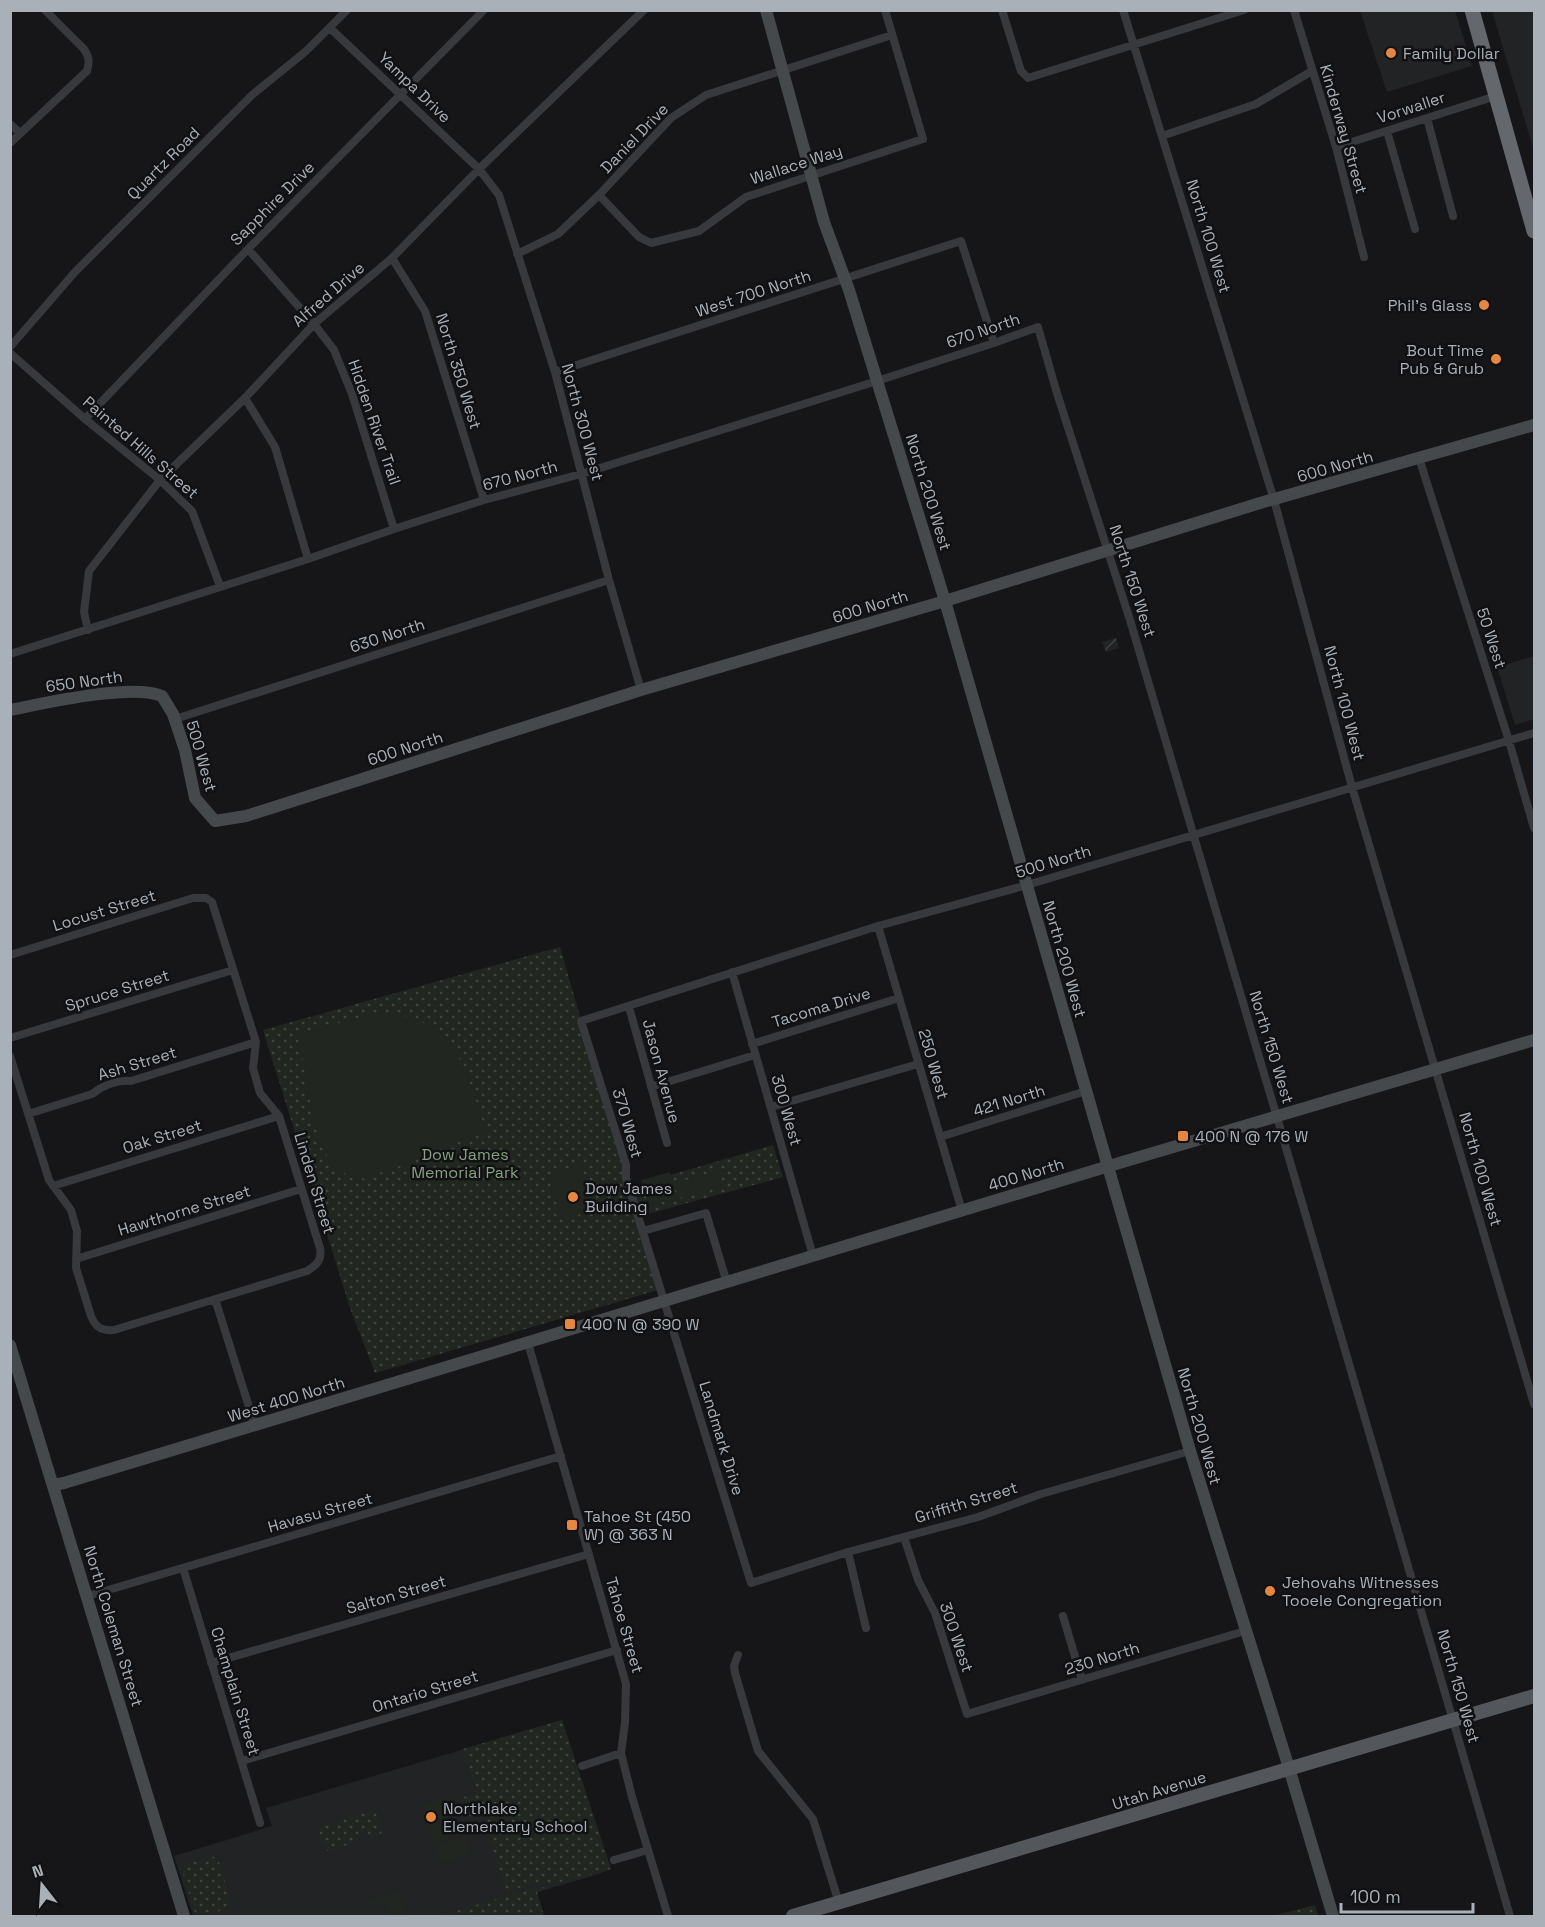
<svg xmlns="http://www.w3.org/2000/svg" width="1545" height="1927" viewBox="0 0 1545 1927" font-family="'Space Grotesk',sans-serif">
	<defs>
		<pattern id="industrial-furrows" width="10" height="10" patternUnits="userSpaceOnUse" patternTransform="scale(1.5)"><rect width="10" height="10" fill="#222325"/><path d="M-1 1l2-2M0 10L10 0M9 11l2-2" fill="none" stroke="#3f4042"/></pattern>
		<pattern id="grass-dots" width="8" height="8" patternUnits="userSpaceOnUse" patternTransform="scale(1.5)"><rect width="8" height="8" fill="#212720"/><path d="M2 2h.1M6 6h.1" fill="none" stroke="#3e443e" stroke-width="1.8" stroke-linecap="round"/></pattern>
	</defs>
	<rect width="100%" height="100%" fill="#161618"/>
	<path fill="#222325" d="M 1360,11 L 1455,11 L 1472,66 L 1387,92 Z
		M 1492,11 L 1534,11 L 1534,151 Z
		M 1534,656 L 1534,719 L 1515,725 L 1497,667 Z
		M 562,1720 L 611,1869 L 596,1875 L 537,1892 L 544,1916 L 193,1916 L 174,1856 L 272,1826 L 266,1808 Z"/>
	<path fill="url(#industrial-furrows)" d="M 1116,638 L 1119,648 L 1106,652 L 1102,642 Z"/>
	<path fill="url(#grass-dots)" d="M 560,947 L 629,1187 L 773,1145 L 783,1177 L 636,1217 L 658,1290 L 375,1373 L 350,1308 L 263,1030 Z
		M 562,1720 L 611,1869 L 553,1884 L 537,1882 L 506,1892 L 482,1814 L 467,1819 L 461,1798 L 477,1793 L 463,1749 Z
		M 375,1810 L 382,1832 L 380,1835 L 370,1838 L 367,1831 L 354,1835 L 356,1842 L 328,1851 L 325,1849 L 318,1827 Z
		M 217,1856 L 227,1889 L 229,1903 L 225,1910 L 196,1916 L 181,1867 L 186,1864 Z
		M 536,1887 L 551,1888 L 537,1892 L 544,1916 L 440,1916 Z
		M 1315,1905 L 1318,1916 L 1273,1916 Z"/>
	<path fill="#212720" d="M 376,1013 C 385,1014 395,1014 404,1016 C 461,1029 470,1084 486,1131 L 400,1166 L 358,1180 L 331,1166 L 314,1123 L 298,1034 Z
		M 581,1165 L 584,1175 L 588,1174 L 593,1191 L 589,1192 L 595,1210 L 562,1220 L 548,1175 Z
		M 718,1171 L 723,1186 L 679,1198 L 675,1183 Z
		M 670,1172 L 677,1198 L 649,1206 L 641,1180 Z
		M 453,1796 L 458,1814 L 427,1823 L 422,1805 Z
		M 458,1816 L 464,1834 L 433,1843 L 428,1825 Z
		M 465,1836 L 470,1854 L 439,1864 L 434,1846 Z
		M 397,1892 L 400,1894 L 407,1915 L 389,1916 L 385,1905 L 380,1903 L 363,1908 L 363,1901 Z"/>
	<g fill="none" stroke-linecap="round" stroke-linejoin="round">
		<path stroke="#37393c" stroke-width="8" d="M 1002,10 L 1021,71 L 1028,78 L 1244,10
			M 1123,10 L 1274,500 L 1352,787 L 1534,1404
			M 1294,10 L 1336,147 L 1364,257
			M 330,28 L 479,169 L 499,195 L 555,372 L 609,580 L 641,690
			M 1427,118 L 1453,216
			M 10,124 L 20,133
			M 1387,131 L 1415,229
			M 1162,136 L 1256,104 L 1312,71
			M 10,143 L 87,71 C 90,61 89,56 83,48 L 45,10
			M 1336,147 L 1496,96
			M 599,195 L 639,237 L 651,243 L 699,231 L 746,197 L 923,139 L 885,10
			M 248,249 L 314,324 L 334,350 L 352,394 L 394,529
			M 517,254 L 558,234 L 599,195 L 671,118 L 706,95 L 892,35
			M 392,258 L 425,311 L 484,500
			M 10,347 L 75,272 L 252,95 L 305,52 L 347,10
			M 10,353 L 85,419 L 160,480 L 192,511 L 220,586
			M 555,372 L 961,241 L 994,343
			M 245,398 L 275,447 L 308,559
			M 85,419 L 248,249 L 484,10
			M 1419,458 L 1509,741 L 1534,828
			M 88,630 L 84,612 L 89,571 L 160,480 L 245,398 L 314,324 L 392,258 L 479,169 L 644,10
			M 10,654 L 308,559 L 394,529 L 484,500 L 581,474 L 877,381 L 994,343 L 1038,327 L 1056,390 L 1130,620 L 1296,1182 L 1510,1916
			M 175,719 L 609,580
			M 878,926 L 962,1211
			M 10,955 L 193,898 L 206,898 L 212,902 L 256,1042 L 253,1068 L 260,1093 L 279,1116 L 320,1248 C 322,1260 317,1265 307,1271 L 114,1330 C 102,1331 96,1328 91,1316 L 76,1268 L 77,1231 L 71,1210 L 49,1180 L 10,1056
			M 732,972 L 813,1256
			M 629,1007 L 667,1143
			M 10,1038 L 233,970
			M 752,1044 L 899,998
			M 651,1087 L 755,1055
			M 771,1107 L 918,1064
			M 28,1114 L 92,1094 C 104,1085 117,1080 131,1081 L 256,1042
			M 940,1137 L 1086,1091
			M 53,1186 L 279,1116
			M 643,1231 L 706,1213 L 727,1283
			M 76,1259 L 301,1189
			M 215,1299 L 255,1426
			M 528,1343 L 626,1684 L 625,1723 L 621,1753 L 632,1797 L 668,1916
			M 1190,1451 L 1041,1494 L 978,1517 L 848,1552 L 751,1583 L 629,1187 L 626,1178 L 626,1165 L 581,1021 L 878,926 L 1027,885 L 1534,733
			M 904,1537 L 918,1580 L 935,1613 L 967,1714 L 1245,1631
			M 848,1552 L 866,1628
			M 183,1568 L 260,1823
			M 88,1596 L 561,1456
			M 1063,1616 L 1082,1680
			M 738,1655 L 734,1666 L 735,1673 L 758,1751 L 813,1819 L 839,1903
			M 211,1663 L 589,1554
			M 242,1761 L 617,1650
			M 582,1766 L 621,1753
			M 614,1860 L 648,1850"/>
		<path stroke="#45494c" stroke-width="12" d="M 766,10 L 824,222 L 849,290 L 945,601 L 1190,1451 L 1289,1768 L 1333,1916
			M 10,710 C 45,703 133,683 162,696 L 173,714 L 185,750 L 195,798 L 215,821 L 246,816 L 641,690 L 945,601 L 1260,503 L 1534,425
			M 10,1345 L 184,1916
			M 53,1485 L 64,1483 L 1109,1166 L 1534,1040"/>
		<path stroke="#53575b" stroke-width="14" d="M 793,1916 L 1534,1696"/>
		<path stroke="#64686d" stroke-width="15" d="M 1472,10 L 1534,231"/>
	</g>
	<g fill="#e58741" stroke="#111113" stroke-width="2">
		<circle cx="1391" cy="53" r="6"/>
		<circle cx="1484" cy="305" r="6"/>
		<circle cx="1496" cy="359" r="6"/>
		<rect x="1177" y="1130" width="12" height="12" rx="3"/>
		<circle cx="573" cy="1197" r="6"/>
		<rect x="564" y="1318" width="12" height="12" rx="3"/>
		<rect x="566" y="1519" width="12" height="12" rx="3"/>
		<circle cx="1270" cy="1591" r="6"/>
		<circle cx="431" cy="1817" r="6"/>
	</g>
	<g text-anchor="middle" stroke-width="5" stroke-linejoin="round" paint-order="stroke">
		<g font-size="16" fill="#a9b0b7" stroke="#111113" text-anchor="start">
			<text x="1403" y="59">Family Dollar</text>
			<text x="1472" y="311" text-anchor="end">Phil's Glass</text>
			<text x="1484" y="356" text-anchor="end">Bout Time<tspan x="1484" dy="18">Pub &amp; Grub</tspan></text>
			<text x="1195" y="1142">400 N @ 176 W</text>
			<text x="585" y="1194">Dow James<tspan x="585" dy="18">Building</tspan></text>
			<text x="582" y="1330">400 N @ 390 W</text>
			<text x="584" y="1522">Tahoe St (450<tspan x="584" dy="18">W) @ 363 N</tspan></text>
			<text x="1282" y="1588">Jehovahs Witnesses<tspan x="1282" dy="18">Tooele Congregation</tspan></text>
			<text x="443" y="1814">Northlake<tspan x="443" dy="18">Elementary School</tspan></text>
		</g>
		<g font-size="16" fill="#a9b0b7" stroke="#111113">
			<text transform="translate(415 87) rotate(44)" y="6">Yampa Drive</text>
			<text transform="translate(1411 107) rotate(-18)" y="6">Vorwaller</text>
			<text transform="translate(1344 129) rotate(74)" y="6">Kinderway Street</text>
			<text transform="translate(634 138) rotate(-46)" y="6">Daniel Drive</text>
			<text transform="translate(163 163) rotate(-45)" y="6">Quartz Road</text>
			<text transform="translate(796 164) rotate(-18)" y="6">Wallace Way</text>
			<text transform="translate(272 203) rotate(-45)" y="6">Sapphire Drive</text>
			<text transform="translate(1209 236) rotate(73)" y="6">North 100 West</text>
			<text transform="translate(753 293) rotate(-18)" y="6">West 700 North</text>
			<text transform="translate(328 294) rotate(-41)" y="6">Alfred Drive</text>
			<text transform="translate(983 330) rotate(-19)" y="6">670 North</text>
			<text transform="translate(459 371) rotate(73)" y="6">North 350 West</text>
			<text transform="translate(375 422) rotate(71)" y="6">Hidden River Trail</text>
			<text transform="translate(583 422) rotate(75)" y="6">North 300 West</text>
			<text transform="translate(141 447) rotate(41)" y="6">Painted Hills Street</text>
			<text transform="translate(1335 466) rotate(-16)" y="6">600 North</text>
			<text transform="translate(520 475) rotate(-15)" y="6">670 North</text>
			<text transform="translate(929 492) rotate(73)" y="6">North 200 West</text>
			<text transform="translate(1133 581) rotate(72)" y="6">North 150 West</text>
			<text transform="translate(870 606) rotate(-17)" y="6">600 North</text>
			<text transform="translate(387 635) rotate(-18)" y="6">630 North</text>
			<text transform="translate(1492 638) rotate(72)" y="6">50 West</text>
			<text transform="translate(84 681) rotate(-8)" y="6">650 North</text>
			<text transform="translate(1345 703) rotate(75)" y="6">North 100 West</text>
			<text transform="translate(405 748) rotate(-18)" y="6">600 North</text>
			<text transform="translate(202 756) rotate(74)" y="6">500 West</text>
			<text transform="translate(1053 861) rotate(-17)" y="6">500 North</text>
			<text transform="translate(104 910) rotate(-17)" y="6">Locust Street</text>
			<text transform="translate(1065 959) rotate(74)" y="6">North 200 West</text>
			<text transform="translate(117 990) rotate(-17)" y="6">Spruce Street</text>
			<text transform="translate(821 1007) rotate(-17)" y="6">Tacoma Drive</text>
			<text transform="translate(1272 1047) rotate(73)" y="6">North 150 West</text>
			<text transform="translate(137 1063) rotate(-17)" y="6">Ash Street</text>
			<text transform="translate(934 1064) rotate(74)" y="6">250 West</text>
			<text transform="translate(662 1071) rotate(75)" y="6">Jason Avenue</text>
			<text transform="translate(1009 1100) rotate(-17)" y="6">421 North</text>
			<text transform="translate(787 1110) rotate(74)" y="6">300 West</text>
			<text transform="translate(628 1123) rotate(74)" y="6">370 West</text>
			<text transform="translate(162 1136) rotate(-17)" y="6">Oak Street</text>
			<text transform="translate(1481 1169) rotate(74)" y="6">North 100 West</text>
			<text transform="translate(1026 1174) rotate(-17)" y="6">400 North</text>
			<text transform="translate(315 1183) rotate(73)" y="6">Linden Street</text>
			<text transform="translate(184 1210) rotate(-17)" y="6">Hawthorne Street</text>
			<text transform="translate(286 1399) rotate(-17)" y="6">West 400 North</text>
			<text transform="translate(1200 1426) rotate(74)" y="6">North 200 West</text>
			<text transform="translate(722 1438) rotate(73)" y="6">Landmark Drive</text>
			<text transform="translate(966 1502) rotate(-17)" y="6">Griffith Street</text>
			<text transform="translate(320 1512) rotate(-16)" y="6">Havasu Street</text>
			<text transform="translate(396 1594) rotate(-16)" y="6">Salton Street</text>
			<text transform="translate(625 1625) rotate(74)" y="6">Tahoe Street</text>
			<text transform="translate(114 1626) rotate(73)" y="6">North Coleman Street</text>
			<text transform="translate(957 1637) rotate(71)" y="6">300 West</text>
			<text transform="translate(1102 1658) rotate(-17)" y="6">230 North</text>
			<text transform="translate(1459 1686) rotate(74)" y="6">North 150 West</text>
			<text transform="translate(236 1691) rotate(73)" y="6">Champlain Street</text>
			<text transform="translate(425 1691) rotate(-17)" y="6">Ontario Street</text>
			<text transform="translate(1159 1790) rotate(-17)" y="6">Utah Avenue</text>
		</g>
		<g font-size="16" fill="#87a081" stroke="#111113">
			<text x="465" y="1160">Dow James<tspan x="465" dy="18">Memorial Park</tspan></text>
		</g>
	</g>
	<rect width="1545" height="1927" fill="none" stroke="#a9b0b7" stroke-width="24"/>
	<g transform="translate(42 1885) rotate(343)" stroke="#111113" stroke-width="4.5" paint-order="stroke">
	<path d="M0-4.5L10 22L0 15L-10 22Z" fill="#a9b0b7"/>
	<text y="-9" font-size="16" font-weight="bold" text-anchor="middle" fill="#a9b0b7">N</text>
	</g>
	<path d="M1341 1903v9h132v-9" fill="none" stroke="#a9b0b7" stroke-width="3"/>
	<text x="1350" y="1903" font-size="18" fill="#a9b0b7" stroke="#111113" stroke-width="4.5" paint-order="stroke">100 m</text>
</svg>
